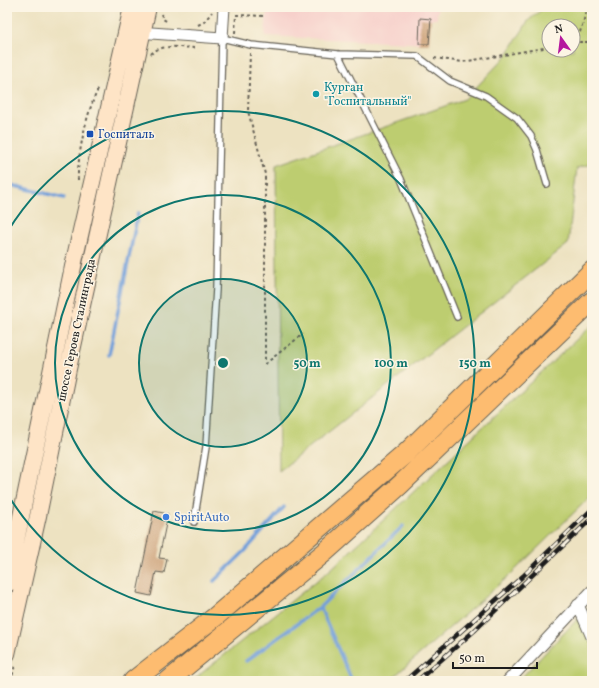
<svg xmlns="http://www.w3.org/2000/svg" width="599" height="688" viewBox="0 0 599 688" font-family="Vollkorn,serif">
	<rect width="100%" height="100%" fill="#fcf5e5"/>
	<filter id="ink" filterUnits="userSpaceOnUse"><feTurbulence type="fractalNoise" baseFrequency=".025" numOctaves="2"/><feDisplacementMap in="SourceGraphic" scale="8" xChannelSelector="R" yChannelSelector="G"/><feConvolveMatrix kernelMatrix="1 2 1 2 8 2 1 2 1" color-interpolation-filters="sRGB"/></filter>
	<filter id="wash" filterUnits="userSpaceOnUse"><feTurbulence type="fractalNoise" baseFrequency=".012" numOctaves="4" result="noise"/><feDisplacementMap in="SourceGraphic" scale="16" xChannelSelector="R" yChannelSelector="G"/><feGaussianBlur stdDeviation="0.9" result="paint"/><feColorMatrix in="noise" values="0 0 0 0 0 0 0 0 0 0 0 0 0 0 0 0 0 1.4 0 .05"/><feComposite in="paint" operator="in"/></filter>
	<g filter="url(#wash)">
		<rect width="100%" height="100%" fill="#ede2c1"/>
		<path fill="#f7d0cb" d="M 267,7 L 438,7 L 437,19 L 431,19 L 429,44 L 265,36 Z"/>
		<path fill="#bdcd70" stroke="#6c7446" fill-rule="evenodd" d="M 545,7 L 592,7 L 592,164 L 577,168 L 568,244 L 279,471 L 276,165 L 465,99 L 506,56 L 529,20 ZM 549,26 L 573,26 L 573,50 L 549,50 Z
			M 592,325 L 592,495 L 511,574 L 389,681 L 192,681 L 330,570 Z
			M 592,604 L 592,681 L 518,681 Z"/>
		<g fill="none" stroke-linecap="round" stroke-linejoin="round">
			<path stroke="#719fda" stroke-width="3.5" d="M 7,184 L 64,198
				M 109,355 L 138,213
				M 214,581 L 245,551 L 284,507
				M 320,607 L 352,681
				M 246,661 L 320,607 L 403,526"/>
		</g>
		<g id="blocks">
			<path fill="#ca9e74" d="M 420,18 L 431,19 L 429,44 L 419,44 Z
				M 154,511 L 168,514 L 159,558 L 167,559 L 164,573 L 156,572 L 151,596 L 137,593 Z"/>
		</g>
	</g>
	<g filter="url(#ink)">
		<use href="#blocks" fill-opacity="0" stroke="#656156" stroke-width="1"/>
		<g fill="none" stroke-linecap="round" stroke-linejoin="round">
			<defs>
				<path id="service" d="M 338,54 L 401,179 L 457,317
					M 194,522 L 206,447 L 216,289 L 222,38 L 251,45 L 338,54 L 417,56 L 450,81 L 486,96 L 517,118 L 531,136 L 537,150 L 547,184"/>
				<path id="minor" d="M 137,32 L 222,38 L 224,7
					M 578,605 L 592,637
					M 508,681 L 592,591"/>
				<path id="secondary" d="M 7,584 L 75,257 L 132,7
					M 7,654 L 38,516 L 68,369 L 148,7"/>
				<path id="trunk" d="M 133,681 L 215,617 L 405,454 L 592,271
					M 168,681 L 325,552 L 400,485 L 592,301"/>
			</defs>
			<use href="#service" stroke="#656156" stroke-width="8"/>
			<use href="#minor" stroke="#656156" stroke-width="13"/>
			<use href="#secondary" stroke="#656156" stroke-width="18"/>
			<use href="#trunk" stroke="#656156" stroke-width="21"/>
			<path stroke="#656156" stroke-width="2" stroke-dasharray="3 3" stroke-linecap="butt" d="M 161,14 L 163,19 L 168,22
				M 236,15 L 265,16
				M 198,25 L 204,22 L 212,12
				M 235,33 L 236,15
				M 573,42 L 580,32 L 588,7
				M 573,42 L 592,42
				M 250,53 L 248,111 L 265,174 L 265,364
				M 151,54 C 161,43 183,48 197,48
				M 434,58 L 463,62 L 549,47
				M 78,180 C 77,156 87,109 99,88
				M 265,364 L 303,334
				M 11,681 L 15,665"/>
			<use href="#service" stroke="#fff" stroke-width="5.5"/>
			<use href="#minor" stroke="#fff" stroke-width="11"/>
			<use href="#secondary" stroke="#fee4c6" stroke-width="16"/>
			<use href="#trunk" stroke="#fdbc70" stroke-width="19"/>
			<defs>
				<path id="rail" d="M 405,681 L 523,576 L 592,509
					M 417,681 L 474,631 L 592,518"/>
			</defs>
			<use href="#rail" stroke="#1c1c1c" stroke-width="4.5"/>
			<use href="#rail" stroke="#fcf5e5" stroke-width="3" stroke-dasharray="9" stroke-linecap="butt"/>
		</g>
	</g>
	<circle cx="223" cy="363" r="84" fill="#0f766e" fill-opacity=".12"/>
	<g fill="none" stroke="#0f766e" stroke-width="2">
		<circle cx="223" cy="363" r="84"/>
		<circle cx="223" cy="363" r="168"/>
		<path d="M8 231A252 252 0 1 1 8 495"/>
	</g>
	<circle fill="#0f9aa8" stroke="#fcf5e5" stroke-width="1.5" cx="316" cy="94" r="4"/>
	<rect fill="#1a4fb4" stroke="#fcf5e5" stroke-width="1.5" x="86" y="130" width="8" height="8" rx="2"/>
	<circle fill="#3f7fe0" stroke="#fcf5e5" stroke-width="1.5" cx="166" cy="517" r="4"/>
	<g text-anchor="middle" stroke-width="3" stroke-linejoin="round" paint-order="stroke">
		<g font-size="12" fill="#0d838f" stroke="#fcf5e5" text-anchor="start">
			<text x="324" y="91">Курган<tspan x="324" dy="14">"Госпитальный"</tspan></text>
		</g>
		<g font-size="12" fill="#164399" stroke="#fcf5e5" text-anchor="start">
			<text x="98" y="138">Госпиталь</text>
		</g>
		<g font-size="12" fill="#1c1c1c" stroke="#fcf5e5">
			<text transform="translate(76 330) rotate(-78)" y="4">шоссе Героев Сталинграда</text>
		</g>
		<g font-size="12" fill="#366cbe" stroke="#fcf5e5" text-anchor="start">
			<text x="174" y="521">SpiritAuto</text>
		</g>
	</g>
	<circle cx="223" cy="363" r="6" fill="#0f766e" stroke="#fcf5e5" stroke-width="2"/>
	<g font-size="12" text-anchor="middle" font-weight="bold" fill="#0f766e" stroke="#fcf5e5" stroke-width="3" stroke-linejoin="round" paint-order="stroke">
		<text x="307" y="367">50 m</text>
		<text x="391" y="367">100 m</text>
		<text x="475" y="367">150 m</text>
	</g>
	<rect width="599" height="688" fill="none" stroke="#fcf5e5" stroke-width="24"/>
	<g transform="translate(561 38) rotate(346)"><circle r="19" fill="#fcf5e5" stroke="#a29e95"/>
	<path d="M0-3L7 15L0 10L-7 15Z" fill="#b5179e"/>
	<text y="-6" font-size="11" font-weight="bold" text-anchor="middle" fill="#1c1c1c">N</text>
	</g>
	<path d="M453 662v6h84v-6" fill="none" stroke="#1c1c1c" stroke-width="2"/>
	<text x="459" y="662" font-size="12" fill="#1c1c1c" stroke="#fcf5e5" stroke-width="3" paint-order="stroke">50 m</text>
</svg>
